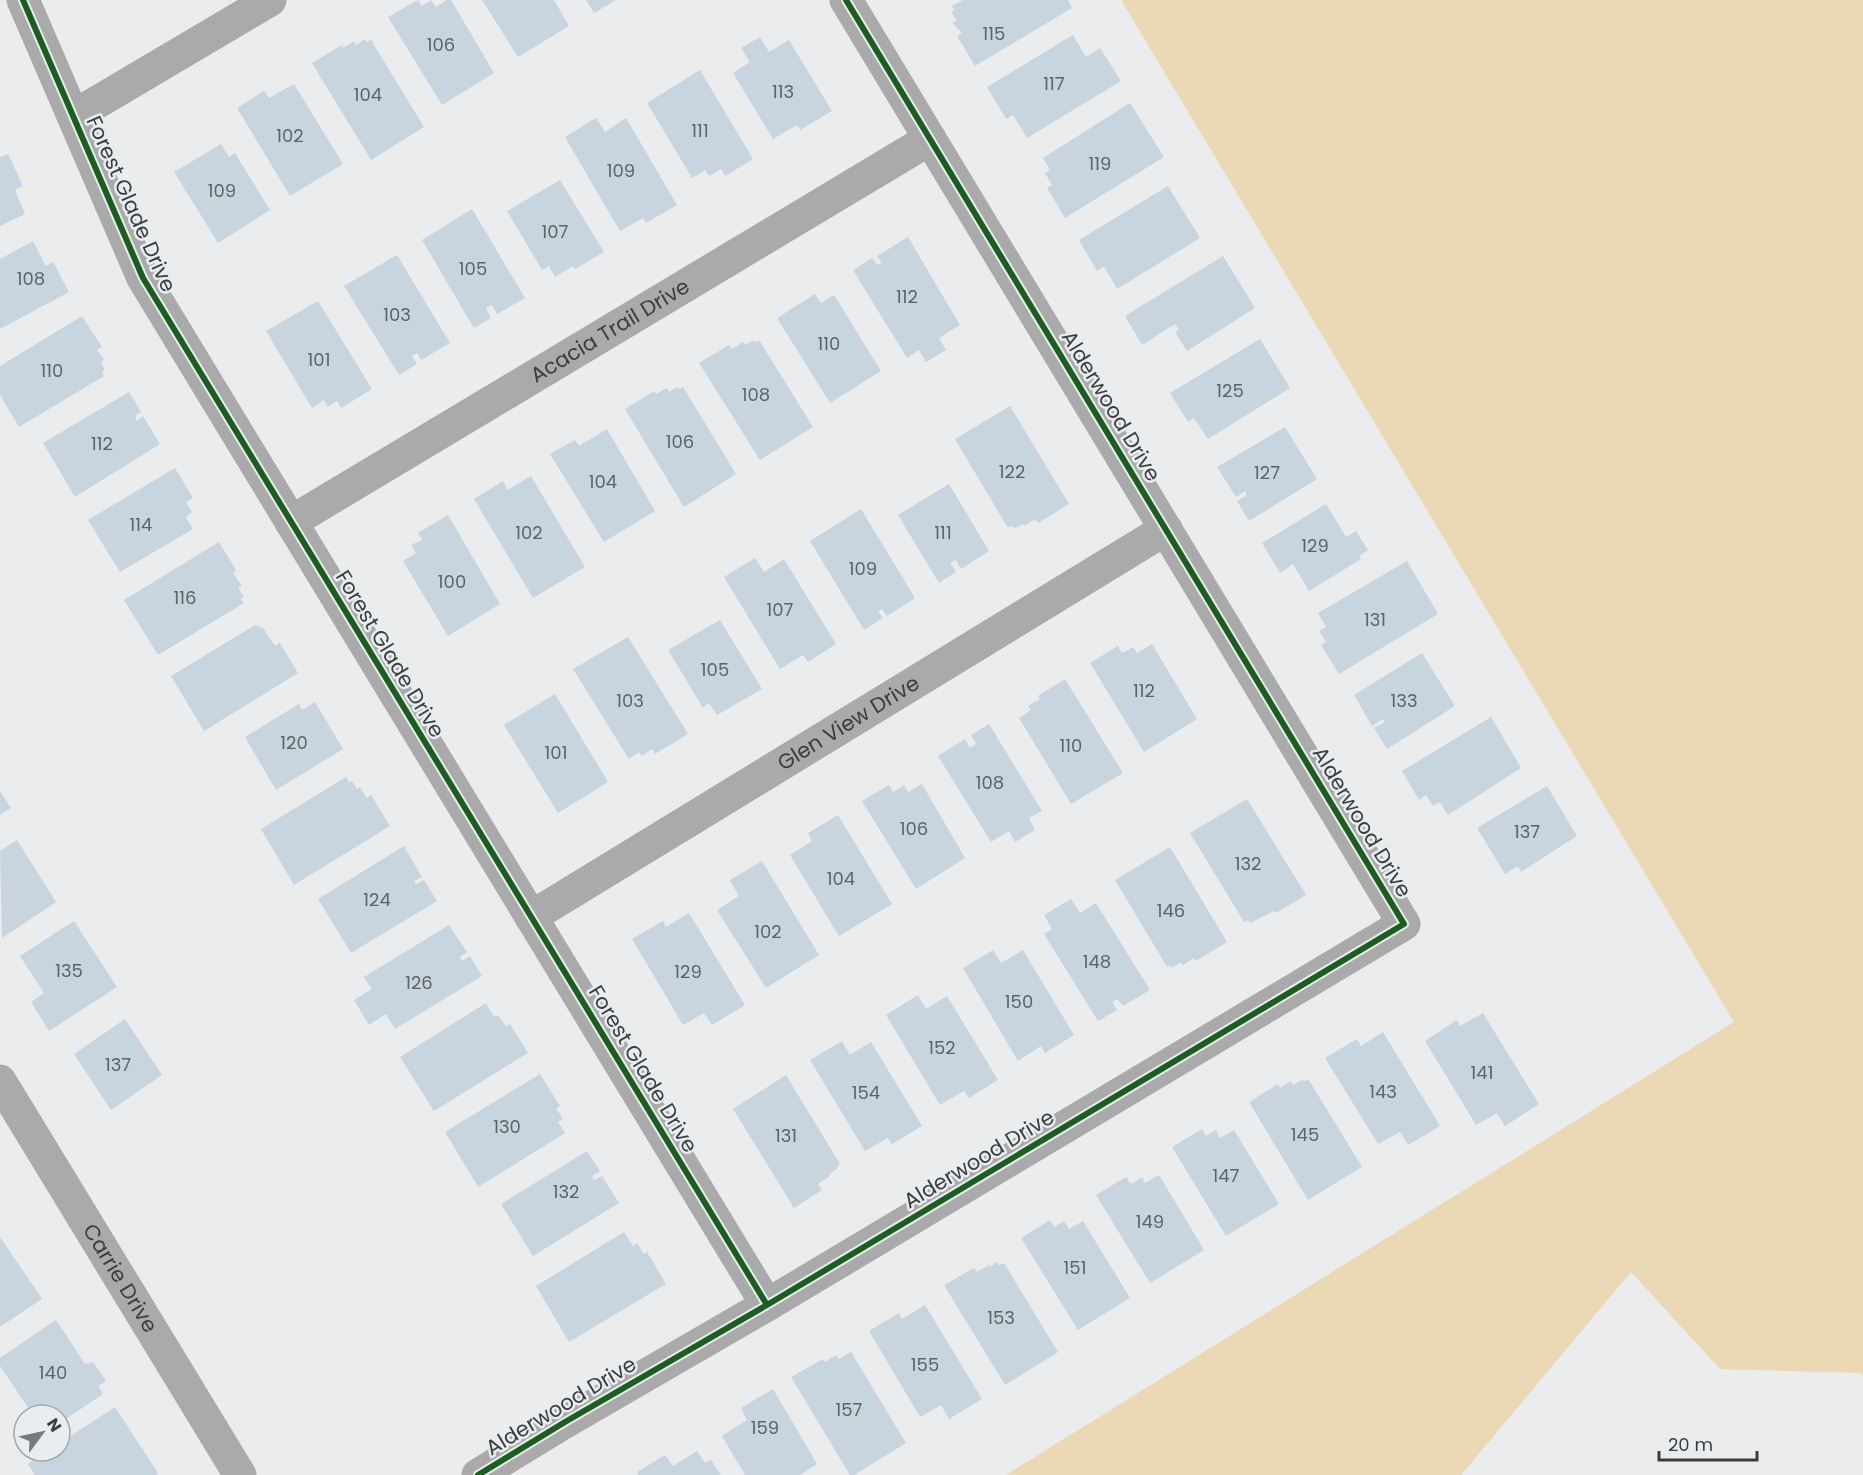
<svg xmlns="http://www.w3.org/2000/svg" width="1863" height="1475" viewBox="0 0 1863 1475" font-family="Poppins,sans-serif">
	<rect width="100%" height="100%" fill="#eaecee"/>
	<path fill="#ead9b4" d="M 1121,0 L 1863,0 L 1863,1376 L 1860,1373 L 1720,1369 L 1631,1272 L 1461,1475 L 1006,1475 L 1734,1022 Z"/>
	<path fill="#c8d5df" d="M 418,0 L 422,6 L 431,0 L 436,7 L 447,0 L 451,0 L 494,73 L 442,105 L 388,17 Z
		M 482,0 L 554,0 L 569,26 L 518,57 Z
		M 586,0 L 616,0 L 594,13 Z
		M 963,0 L 1068,0 L 1072,8 L 975,66 L 957,36 L 962,33 L 952,23 L 957,21 L 951,12 L 955,10 L 952,6 Z
		M 1073,35 L 1086,57 L 1100,48 L 1121,81 L 1027,138 L 1013,115 L 1006,119 L 987,87 Z
		M 760,37 L 769,52 L 789,40 L 832,111 L 800,130 L 797,125 L 773,139 L 733,73 L 750,62 L 741,48 Z
		M 365,39 L 367,42 L 371,40 L 424,127 L 371,160 L 312,63 L 342,45 L 343,48 L 354,41 L 356,45 Z
		M 700,70 L 753,159 L 725,176 L 721,169 L 709,176 L 705,170 L 692,178 L 647,103 Z
		M 294,84 L 343,164 L 290,196 L 237,108 L 264,91 L 269,98 Z
		M 1130,103 L 1164,157 L 1065,218 L 1047,188 L 1052,185 L 1045,173 L 1050,170 L 1043,158 Z
		M 596,118 L 605,132 L 626,118 L 677,205 L 646,223 L 643,218 L 620,231 L 565,137 Z
		M 221,144 L 229,157 L 235,153 L 270,210 L 218,243 L 174,172 Z
		M 8,154 L 23,186 L 15,190 L 25,214 L 0,226 L 0,157 Z
		M 560,180 L 604,252 L 575,269 L 573,266 L 555,277 L 549,266 L 542,270 L 507,211 Z
		M 1168,186 L 1200,238 L 1117,289 L 1104,266 L 1097,271 L 1079,240 Z
		M 472,209 L 525,298 L 497,314 L 492,305 L 486,308 L 491,318 L 474,328 L 422,240 Z
		M 908,237 L 960,325 L 939,338 L 946,350 L 926,362 L 919,350 L 907,358 L 853,270 L 872,258 L 877,265 L 882,263 L 877,256 Z
		M 33,241 L 46,266 L 53,262 L 69,292 L 0,329 L 0,259 Z
		M 397,255 L 450,343 L 421,360 L 417,353 L 412,356 L 417,364 L 399,375 L 344,286 Z
		M 1223,256 L 1255,308 L 1187,351 L 1175,332 L 1179,330 L 1175,324 L 1142,345 L 1125,316 Z
		M 815,294 L 821,303 L 834,295 L 881,371 L 830,403 L 777,318 Z
		M 318,301 L 372,389 L 341,408 L 337,401 L 328,407 L 324,400 L 312,408 L 266,331 Z
		M 82,316 L 102,347 L 97,350 L 104,360 L 101,362 L 105,370 L 102,372 L 104,376 L 19,427 L 0,395 L 0,366 Z
		M 1260,339 L 1290,388 L 1208,439 L 1194,418 L 1188,422 L 1170,393 Z
		M 759,340 L 813,427 L 760,460 L 699,363 L 729,345 L 732,349 L 743,342 L 745,345 L 752,341 L 756,342 Z
		M 677,387 L 680,389 L 683,387 L 736,474 L 684,507 L 625,409 L 654,391 L 656,394 L 667,388 L 669,392 Z
		M 129,392 L 141,412 L 135,416 L 137,421 L 143,416 L 160,444 L 75,497 L 43,443 Z
		M 1010,406 L 1069,504 L 1038,523 L 1035,519 L 1024,526 L 1023,524 L 1015,528 L 1010,526 L 1008,528 L 955,439 Z
		M 1285,427 L 1317,479 L 1249,521 L 1237,501 L 1247,495 L 1245,491 L 1236,497 L 1217,467 Z
		M 607,429 L 655,511 L 604,542 L 550,454 L 575,440 L 579,446 Z
		M 175,468 L 193,498 L 186,502 L 192,512 L 186,517 L 193,529 L 120,572 L 88,520 Z
		M 531,476 L 585,567 L 533,598 L 474,499 L 503,481 L 507,490 Z
		M 949,484 L 989,551 L 961,569 L 956,560 L 950,563 L 956,572 L 939,583 L 898,515 Z
		M 1326,504 L 1346,537 L 1356,531 L 1368,550 L 1359,556 L 1361,559 L 1309,591 L 1293,564 L 1280,573 L 1262,543 Z
		M 861,509 L 915,598 L 887,616 L 882,609 L 878,611 L 883,618 L 864,630 L 810,541 Z
		M 448,515 L 500,604 L 448,636 L 403,561 L 416,553 L 411,545 L 422,540 L 418,533 Z
		M 219,542 L 236,570 L 233,573 L 242,586 L 238,588 L 244,597 L 241,599 L 244,603 L 158,655 L 124,600 Z
		M 755,558 L 764,572 L 784,559 L 836,644 L 808,662 L 803,655 L 780,669 L 724,577 Z
		M 1407,561 L 1438,614 L 1339,674 L 1321,645 L 1326,642 L 1319,631 L 1326,627 L 1318,613 Z
		M 720,620 L 762,689 L 717,715 L 709,703 L 703,708 L 668,650 Z
		M 255,625 L 263,628 L 275,646 L 280,643 L 298,673 L 204,731 L 171,676 Z
		M 628,637 L 688,734 L 655,754 L 652,749 L 642,756 L 639,752 L 629,759 L 573,669 Z
		M 1152,644 L 1197,719 L 1144,752 L 1090,663 L 1118,646 L 1122,653 L 1133,647 L 1137,653 Z
		M 1422,653 L 1455,706 L 1387,749 L 1374,728 L 1385,722 L 1383,719 L 1372,726 L 1354,695 Z
		M 1065,679 L 1123,773 L 1071,804 L 1019,718 L 1031,710 L 1028,706 L 1040,699 L 1038,696 Z
		M 555,694 L 608,782 L 558,813 L 504,725 Z
		M 315,702 L 343,749 L 276,790 L 245,737 L 299,704 L 302,710 Z
		M 1491,717 L 1521,768 L 1448,815 L 1440,802 L 1433,806 L 1426,795 L 1419,800 L 1402,771 Z
		M 989,724 L 1042,811 L 1029,818 L 1035,830 L 1015,842 L 1009,831 L 991,842 L 938,756 L 965,739 L 970,748 L 976,744 L 971,735 Z
		M 346,777 L 349,782 L 352,781 L 357,789 L 360,787 L 367,798 L 371,795 L 390,826 L 294,885 L 261,829 Z
		M 922,784 L 965,858 L 916,889 L 862,801 L 889,785 L 893,792 L 904,785 L 908,792 Z
		M 1547,786 L 1577,836 L 1521,872 L 1518,866 L 1505,874 L 1477,828 Z
		M 0,791 L 11,808 L 0,815 Z
		M 1247,799 L 1306,895 L 1276,913 L 1274,911 L 1250,923 L 1248,920 L 1244,922 L 1190,833 Z
		M 838,815 L 892,904 L 839,936 L 790,855 L 812,841 L 808,833 Z
		M 17,840 L 56,902 L 2,938 L 0,851 Z
		M 404,846 L 422,877 L 414,881 L 416,884 L 424,880 L 437,901 L 351,953 L 318,899 Z
		M 1170,847 L 1227,942 L 1196,961 L 1194,958 L 1183,965 L 1181,962 L 1172,968 L 1170,965 L 1167,967 L 1115,880 Z
		M 762,861 L 819,955 L 766,988 L 717,910 L 739,896 L 730,880 Z
		M 1071,899 L 1080,913 L 1096,903 L 1150,990 L 1123,1006 L 1117,999 L 1112,1002 L 1117,1010 L 1098,1021 L 1044,934 L 1052,929 L 1044,915 Z
		M 689,913 L 745,1005 L 712,1025 L 704,1013 L 683,1025 L 632,939 L 663,921 L 666,927 Z
		M 74,921 L 117,987 L 49,1031 L 31,1002 L 44,993 L 20,956 Z
		M 449,925 L 467,952 L 460,957 L 462,961 L 470,956 L 482,976 L 395,1029 L 386,1014 L 369,1025 L 354,1000 L 372,989 L 364,977 Z
		M 993,950 L 1001,963 L 1023,950 L 1074,1035 L 1045,1053 L 1041,1046 L 1018,1061 L 963,968 Z
		M 918,995 L 926,1009 L 947,996 L 998,1080 L 969,1098 L 964,1091 L 940,1105 L 886,1015 Z
		M 486,1003 L 494,1017 L 498,1015 L 506,1026 L 510,1024 L 528,1053 L 434,1111 L 400,1057 Z
		M 1483,1013 L 1539,1104 L 1505,1126 L 1497,1113 L 1476,1125 L 1425,1041 L 1457,1020 L 1460,1026 Z
		M 125,1019 L 162,1075 L 111,1110 L 74,1054 Z
		M 1383,1032 L 1440,1126 L 1408,1145 L 1400,1132 L 1378,1144 L 1325,1058 L 1357,1039 L 1361,1046 Z
		M 842,1041 L 850,1055 L 871,1042 L 922,1126 L 892,1144 L 888,1138 L 865,1151 L 810,1060 Z
		M 540,1074 L 560,1106 L 556,1108 L 563,1119 L 558,1122 L 565,1133 L 478,1187 L 445,1132 Z
		M 786,1075 L 840,1164 L 837,1166 L 838,1168 L 829,1174 L 830,1176 L 818,1184 L 822,1190 L 794,1208 L 733,1109 Z
		M 1302,1080 L 1304,1081 L 1309,1080 L 1362,1167 L 1308,1200 L 1249,1102 L 1278,1084 L 1280,1088 L 1291,1081 L 1293,1085 Z
		M 1202,1129 L 1206,1136 L 1216,1130 L 1220,1138 L 1234,1130 L 1279,1204 L 1226,1236 L 1172,1147 Z
		M 587,1151 L 600,1171 L 592,1176 L 594,1180 L 602,1176 L 619,1203 L 533,1256 L 501,1204 Z
		M 1159,1175 L 1204,1250 L 1150,1283 L 1096,1195 L 1126,1177 L 1131,1184 L 1142,1177 L 1145,1183 Z
		M 1050,1220 L 1054,1227 L 1064,1221 L 1069,1229 L 1083,1221 L 1130,1298 L 1078,1330 L 1021,1238 Z
		M 624,1232 L 633,1246 L 637,1243 L 644,1254 L 647,1252 L 666,1284 L 569,1342 L 536,1286 Z
		M 0,1237 L 42,1299 L 0,1327 Z
		M 997,1262 L 999,1265 L 1004,1263 L 1058,1352 L 1005,1385 L 944,1285 L 974,1268 L 977,1272 L 989,1265 L 990,1267 Z
		M 925,1305 L 982,1399 L 949,1419 L 941,1405 L 920,1417 L 869,1331 L 899,1313 L 902,1319 Z
		M 56,1320 L 85,1364 L 93,1362 L 106,1381 L 98,1386 L 103,1394 L 60,1423 L 60,1415 L 33,1415 L 0,1366 L 0,1358 Z
		M 851,1352 L 906,1443 L 854,1475 L 850,1475 L 791,1377 L 823,1359 L 825,1362 L 836,1355 L 839,1359 Z
		M 773,1389 L 817,1464 L 800,1475 L 745,1475 L 722,1436 L 747,1420 L 741,1408 Z
		M 115,1407 L 158,1473 L 156,1475 L 35,1475 L 28,1464 L 47,1451 L 60,1451 L 60,1443 Z
		M 697,1451 L 705,1463 L 711,1460 L 721,1475 L 639,1475 L 637,1472 L 665,1455 L 673,1466 Z"/>
	<g fill="none" stroke-linecap="round" stroke-linejoin="round">
		<g stroke="#a9aaa9" stroke-width="33">
			<path d="M 23,0 L 143,278 L 767,1305"/>
			<path d="M 74,116 L 270,0"/>
			<path id="s1" d="M 291,522 L 930,139"/>
			<path id="s2" d="M 531,917 L 1166,529"/>
			<path id="s3" d="M 0,1081 L 240,1475"/>
			<path d="M 478,1475 L 565,1422 L 767,1305 L 1404,924 L 846,0"/>
		</g>
		<defs>
			<path id="cycleway" d="M 23,0 L 143,278 L 767,1305
				M 478,1475 L 565,1422 L 767,1305 L 1404,924 L 846,0"/>
		</defs>
		<use href="#cycleway" stroke="#e8edf0" stroke-width="10"/>
		<use href="#cycleway" stroke="#1b5e20" stroke-width="6"/>
	</g>
	<g text-anchor="middle" stroke-width="5" stroke-linejoin="round" paint-order="stroke">
		<g font-size="18" fill="#5e6366">
			<text x="994" y="40">115</text>
			<text x="441" y="51">106</text>
			<text x="1054" y="90">117</text>
			<text x="783" y="98">113</text>
			<text x="368" y="101">104</text>
			<text x="700" y="137">111</text>
			<text x="290" y="142">102</text>
			<text x="1100" y="170">119</text>
			<text x="621" y="177">109</text>
			<text x="222" y="197">109</text>
			<text x="555" y="238">107</text>
			<text x="473" y="275">105</text>
			<text x="31" y="285">108</text>
			<text x="907" y="303">112</text>
			<text x="397" y="321">103</text>
			<text x="829" y="350">110</text>
			<text x="319" y="366">101</text>
			<text x="52" y="377">110</text>
			<text x="1230" y="397">125</text>
			<text x="756" y="401">108</text>
			<text x="680" y="448">106</text>
			<text x="102" y="450">112</text>
			<text x="1012" y="478">122</text>
			<text x="1267" y="479">127</text>
			<text x="603" y="488">104</text>
			<text x="141" y="531">114</text>
			<text x="529" y="539">102</text>
			<text x="943" y="539">111</text>
			<text x="1315" y="552">129</text>
			<text x="863" y="575">109</text>
			<text x="452" y="588">100</text>
			<text x="185" y="604">116</text>
			<text x="780" y="616">107</text>
			<text x="1375" y="626">131</text>
			<text x="715" y="676">105</text>
			<text x="1144" y="697">112</text>
			<text x="630" y="707">103</text>
			<text x="1404" y="707">133</text>
			<text x="294" y="749">120</text>
			<text x="1071" y="752">110</text>
			<text x="556" y="759">101</text>
			<text x="990" y="789">108</text>
			<text x="914" y="835">106</text>
			<text x="1527" y="838">137</text>
			<text x="1248" y="870">132</text>
			<text x="841" y="885">104</text>
			<text x="377" y="906">124</text>
			<text x="1171" y="917">146</text>
			<text x="768" y="938">102</text>
			<text x="1097" y="968">148</text>
			<text x="69" y="977">135</text>
			<text x="688" y="978">129</text>
			<text x="419" y="989">126</text>
			<text x="1019" y="1008">150</text>
			<text x="942" y="1054">152</text>
			<text x="118" y="1071">137</text>
			<text x="1482" y="1079">141</text>
			<text x="1383" y="1098">143</text>
			<text x="866" y="1099">154</text>
			<text x="507" y="1133">130</text>
			<text x="1305" y="1141">145</text>
			<text x="786" y="1142">131</text>
			<text x="1226" y="1182">147</text>
			<text x="566" y="1198">132</text>
			<text x="1150" y="1228">149</text>
			<text x="1075" y="1274">151</text>
			<text x="1001" y="1324">153</text>
			<text x="925" y="1371">155</text>
			<text x="53" y="1379">140</text>
			<text x="849" y="1416">157</text>
			<text x="765" y="1434">159</text>
		</g>
		<g font-size="21" fill="#3b3d3e" stroke="#e8edf0">
			<text transform="translate(131 204) rotate(66)" y="7">Forest Glade Drive</text>
			<text dy="7" stroke="none"><textPath href="#s1" startOffset="372">Acacia Trail Drive</textPath></text>
			<text transform="translate(1111 406) rotate(59)" y="7">Alderwood Drive</text>
			<text transform="translate(390 654) rotate(59)" y="7">Forest Glade Drive</text>
			<text dy="7" stroke="none"><textPath href="#s2" startOffset="372">Glen View Drive</textPath></text>
			<text transform="translate(1362 822) rotate(59)" y="7">Alderwood Drive</text>
			<text transform="translate(643 1069) rotate(59)" y="7">Forest Glade Drive</text>
			<text transform="translate(979 1159) rotate(-31)" y="7">Alderwood Drive</text>
			<text dy="7" stroke="none"><textPath href="#s3" startOffset="231">Carrie Drive</textPath></text>
			<text transform="translate(561 1406) rotate(-31)" y="7">Alderwood Drive</text>
		</g>
	</g>
	<g transform="translate(42 1433) rotate(57)"><circle r="28" fill="#e8edf0" stroke="#a3a7a9" stroke-width="1.5"/>
	<path d="M0-4.5L10 22L0 15L-10 22Z" fill="#787a7c"/>
	<text y="-9" font-size="16" font-weight="bold" text-anchor="middle" fill="#3b3d3e">N</text>
	</g>
	<path d="M1659 1451v9h98v-9" fill="none" stroke="#3b3d3e" stroke-width="3"/>
	<text x="1668" y="1451" font-size="18" fill="#3b3d3e" stroke="#e8edf0" stroke-width="4.5" paint-order="stroke">20 m</text>
</svg>
